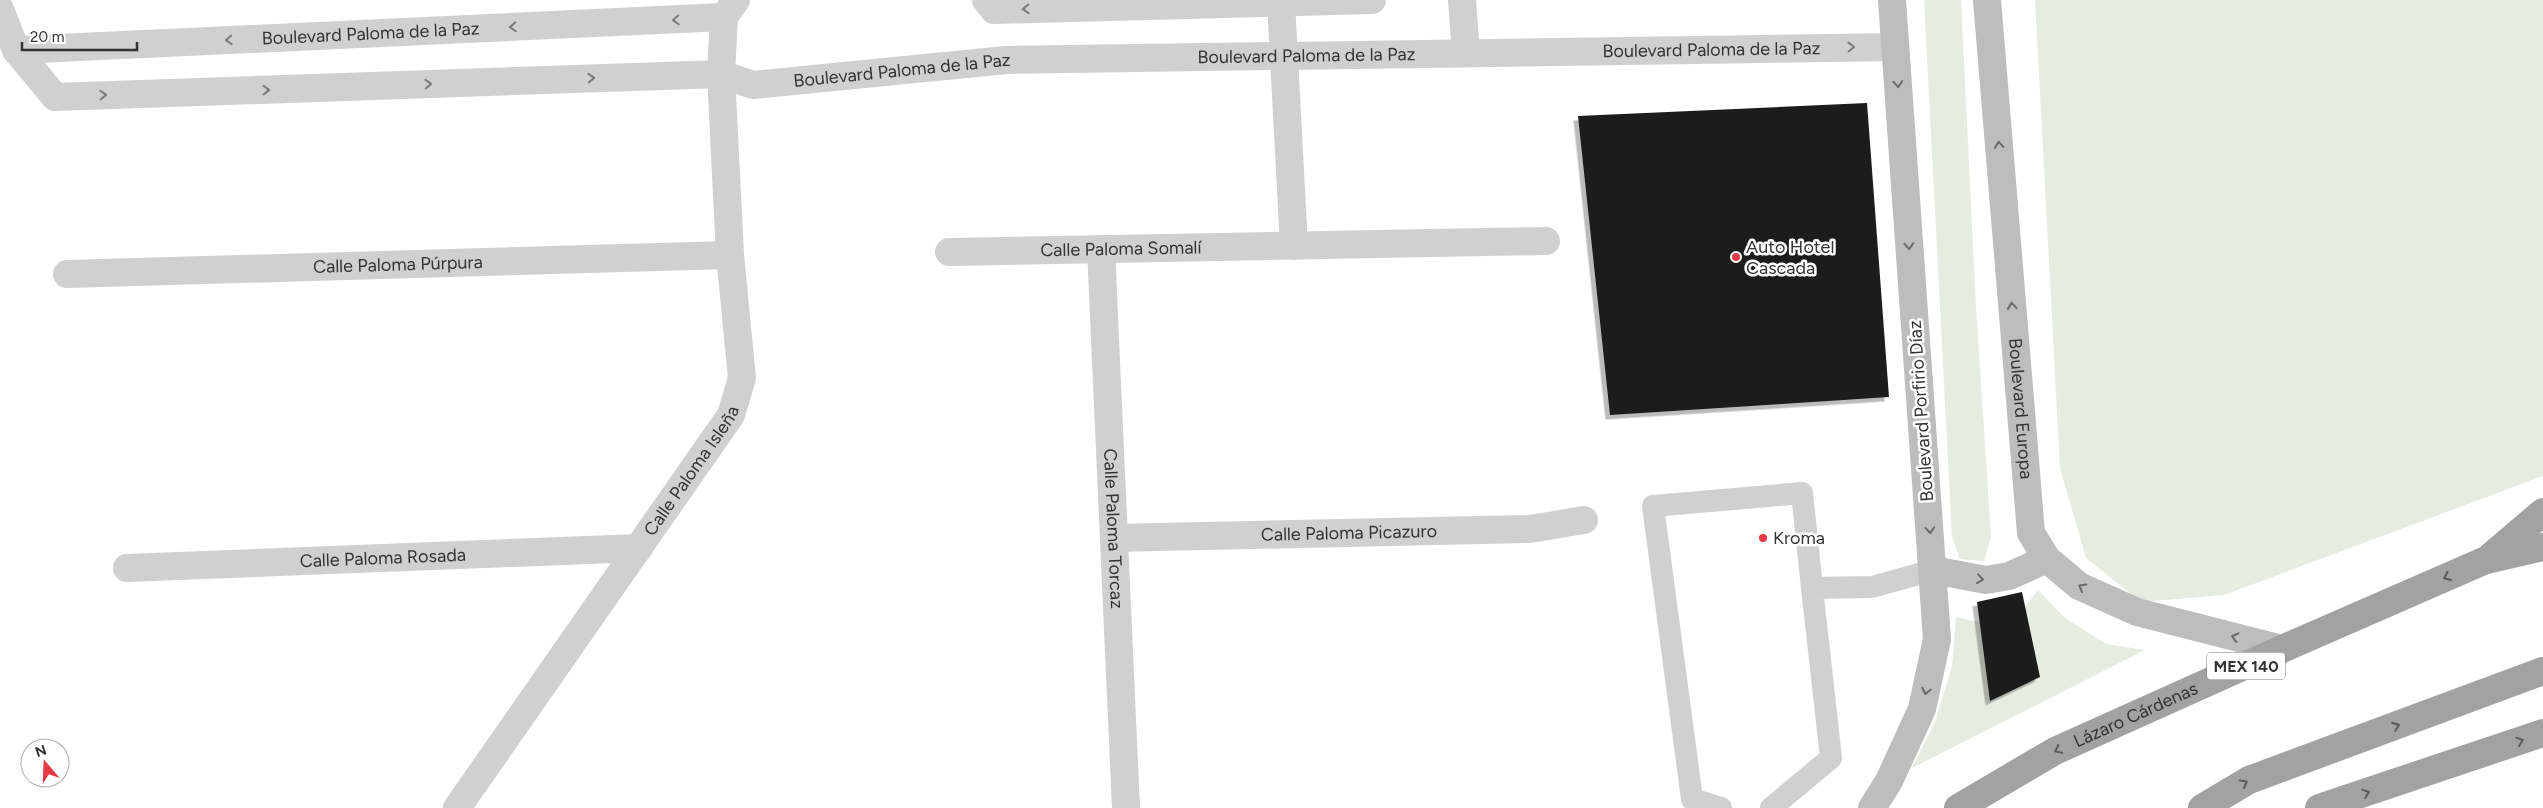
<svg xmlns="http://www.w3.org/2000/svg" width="2543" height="808" viewBox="0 0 2543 808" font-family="Figtree,sans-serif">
	<defs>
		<filter id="shadow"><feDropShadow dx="-4.5" dy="4.5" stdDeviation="0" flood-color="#0004"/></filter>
	</defs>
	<rect width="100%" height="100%" fill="#fff"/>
	<path fill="#e6ecdf" d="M 1924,0 L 1961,0 L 1976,307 L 1991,536 L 1984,561 L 1960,559 L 1952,537 Z
		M 2035,0 L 2543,0 L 2543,476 L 2224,595 L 2141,602 L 2086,558 L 2060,468 Z
		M 2038,590 L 2065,618 L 2106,644 L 2145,650 L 1912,768 L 1935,722 L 1952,666 L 1956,617 L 1988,624 L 2018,616 Z"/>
	<path fill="#1a1a1a" filter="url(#shadow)" d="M 1867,103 L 1889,397 L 1610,415 L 1578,116 Z
		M 2022,592 L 2040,677 L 1990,701 L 1977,602 Z"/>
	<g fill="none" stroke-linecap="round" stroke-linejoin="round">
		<path stroke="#d0d0d0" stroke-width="22" d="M 1721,808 L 1692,799 L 1653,506 L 1802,493 L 1812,588 L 1872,587 L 1933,570
			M 1771,808 L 1831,758 L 1812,588"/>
		<g stroke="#d0d0d0" stroke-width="28">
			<path d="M 986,0 L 994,10 L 1372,0"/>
			<path d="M 1462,0 L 1466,53"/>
			<path d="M 1281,2 L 1294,246"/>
			<path id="s1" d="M 0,9 L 16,50 L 55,97 L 721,74 L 753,85 L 1006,60 L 1895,47"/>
			<path id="s2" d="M 16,50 L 724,17"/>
			<path id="s3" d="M 1101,249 L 1126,808"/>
			<path id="s4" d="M 949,252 L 1546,241"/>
			<path id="s5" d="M 67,274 L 730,255"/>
			<path id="s6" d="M 1114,538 L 1530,529 L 1584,520"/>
			<path id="s7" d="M 127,568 L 639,548"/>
			<path id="s8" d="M 457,808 L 731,415 L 742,378 L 730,255 L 721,74 L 724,17 L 736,0"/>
		</g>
		<g stroke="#bdbdbd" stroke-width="28">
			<path id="s9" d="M 1987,0 L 2031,533 L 2047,559 L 2079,586 L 2137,612 L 2282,649"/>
			<path d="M 1933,570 L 1986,580 L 2009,576 L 2047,559"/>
			<path d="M 1872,808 L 1889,781 L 1922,709 L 1937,639 L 1892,0"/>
		</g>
		<g stroke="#a2a2a2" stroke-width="28">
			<path d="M 2489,558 L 2543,512"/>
			<path id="s10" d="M 1958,808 L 2055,751 L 2282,649 L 2486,560 L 2543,547"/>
			<path d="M 2202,808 L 2249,780 L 2543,671"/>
			<path d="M 2319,808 L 2543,733"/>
		</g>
	</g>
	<defs><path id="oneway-chevron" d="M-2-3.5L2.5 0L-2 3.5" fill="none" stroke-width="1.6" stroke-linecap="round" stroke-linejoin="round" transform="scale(1.25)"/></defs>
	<g stroke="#7a7a7a">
		<use href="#oneway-chevron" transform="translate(1026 9) rotate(178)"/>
		<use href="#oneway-chevron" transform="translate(676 20) rotate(177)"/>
		<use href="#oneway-chevron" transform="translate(513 27) rotate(177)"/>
		<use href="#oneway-chevron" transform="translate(229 40) rotate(177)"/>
		<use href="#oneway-chevron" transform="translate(1851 47) rotate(-1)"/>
		<use href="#oneway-chevron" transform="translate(591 78) rotate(-2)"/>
		<use href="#oneway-chevron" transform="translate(428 84) rotate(-2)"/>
		<use href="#oneway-chevron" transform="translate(266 90) rotate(-2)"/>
		<use href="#oneway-chevron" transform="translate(103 95) rotate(-2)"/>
	</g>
	<g stroke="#6a6a6a">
		<use href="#oneway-chevron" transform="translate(1898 84) rotate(86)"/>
		<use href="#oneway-chevron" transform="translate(1999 145) rotate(-95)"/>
		<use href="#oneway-chevron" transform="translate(1909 246) rotate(86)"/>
		<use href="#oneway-chevron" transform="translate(2012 306) rotate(-95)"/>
		<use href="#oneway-chevron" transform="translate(1930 530) rotate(86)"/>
		<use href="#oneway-chevron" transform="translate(1980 579) rotate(7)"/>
		<use href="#oneway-chevron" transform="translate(2082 587) rotate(-150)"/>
		<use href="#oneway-chevron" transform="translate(2235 637) rotate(-166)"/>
		<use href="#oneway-chevron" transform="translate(1926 691) rotate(102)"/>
	</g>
	<g stroke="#5a5a5a">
		<use href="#oneway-chevron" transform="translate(2447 577) rotate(156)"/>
		<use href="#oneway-chevron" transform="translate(2396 726) rotate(-20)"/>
		<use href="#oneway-chevron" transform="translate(2520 741) rotate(-19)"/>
		<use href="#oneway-chevron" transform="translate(2058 750) rotate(154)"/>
		<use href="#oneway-chevron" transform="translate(2244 783) rotate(-29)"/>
		<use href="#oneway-chevron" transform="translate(2366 793) rotate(-19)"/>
	</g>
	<g fill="#e63946" stroke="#fff" stroke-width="2">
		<circle cx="1736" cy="257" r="5"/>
		<circle cx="1763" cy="538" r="5"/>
	</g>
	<g text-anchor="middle" stroke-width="5" stroke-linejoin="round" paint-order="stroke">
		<rect fill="#fff" stroke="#707070" stroke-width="1" x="2207" y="652.5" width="78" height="27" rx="4"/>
		<g font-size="16" font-weight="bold" fill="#333">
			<text x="2246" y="672">MEX 140</text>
		</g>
		<g font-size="18" fill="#333" stroke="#fff">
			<text dy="6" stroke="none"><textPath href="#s2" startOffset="355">Boulevard Paloma de la Paz</textPath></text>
			<text dy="6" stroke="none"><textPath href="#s1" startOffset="1765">Boulevard Paloma de la Paz</textPath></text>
			<text dy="6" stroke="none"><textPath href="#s1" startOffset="1360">Boulevard Paloma de la Paz</textPath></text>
			<text dy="6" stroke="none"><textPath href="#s1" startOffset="955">Boulevard Paloma de la Paz</textPath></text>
			<text dy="6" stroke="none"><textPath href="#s4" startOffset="172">Calle Paloma Somalí</textPath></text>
			<text dy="6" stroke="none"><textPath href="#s5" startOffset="331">Calle Paloma Púrpura</textPath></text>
			<text dy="6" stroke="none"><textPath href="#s9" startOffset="410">Boulevard Europa</textPath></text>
			<text transform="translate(1921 411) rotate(-94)" y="6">Boulevard Porfirio Díaz</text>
			<text dy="6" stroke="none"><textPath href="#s8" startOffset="411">Calle Paloma Isleña</textPath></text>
			<text dy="6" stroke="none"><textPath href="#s3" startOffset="280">Calle Paloma Torcaz</textPath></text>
			<text dy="6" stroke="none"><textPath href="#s6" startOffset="235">Calle Paloma Picazuro</textPath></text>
			<text dy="6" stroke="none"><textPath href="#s7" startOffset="256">Calle Paloma Rosada</textPath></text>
			<text dy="6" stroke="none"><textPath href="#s10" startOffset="201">Lázaro Cárdenas</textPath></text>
		</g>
		<g font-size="18" fill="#333" stroke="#fff" text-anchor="start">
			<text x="1746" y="253">Auto Hotel<tspan x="1746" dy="21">Cascada</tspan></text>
			<text x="1773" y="544">Kroma</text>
		</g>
	</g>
	<g transform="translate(45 763) rotate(341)"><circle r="24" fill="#ffffff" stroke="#adadad"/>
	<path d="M0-4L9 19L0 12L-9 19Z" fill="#e63946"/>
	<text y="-8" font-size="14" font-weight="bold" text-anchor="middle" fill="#333333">N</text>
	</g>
	<path d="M22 42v8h115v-8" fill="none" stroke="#333333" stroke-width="2.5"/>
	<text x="30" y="42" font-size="15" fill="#333333" stroke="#ffffff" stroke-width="4" paint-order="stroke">20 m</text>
</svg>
